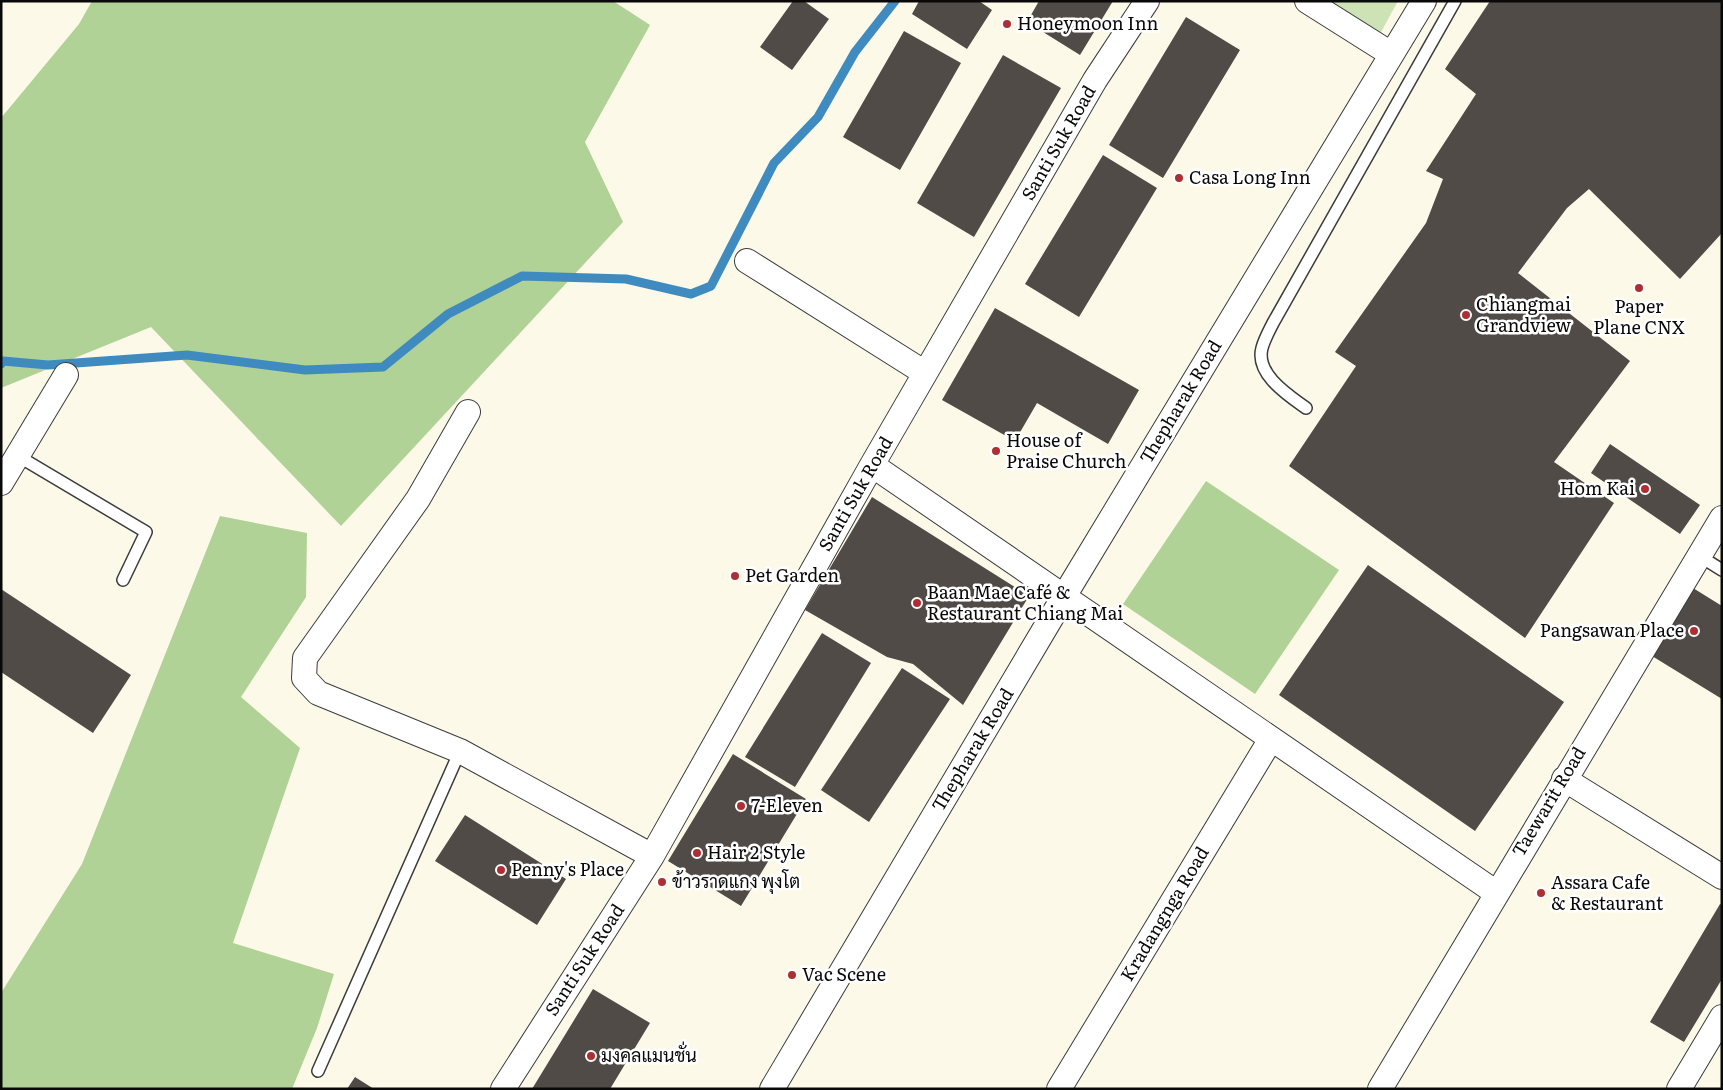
<svg xmlns="http://www.w3.org/2000/svg" width="1723" height="1090" viewBox="0 0 1723 1090" font-family="Literata,Sarabun,serif">
	<rect width="100%" height="100%" fill="#fdf9e8"/>
	<path fill="#cde3b6" d="M 1330,1 L 1398,1 L 1380,34 Z"/>
	<path fill="#b1d296" d="M 92,1 L 613,1 L 650,25 L 585,142 L 623,222 L 341,526 L 151,327 L 1,388 L 1,118 L 79,24 Z
		M 1206,481 L 1339,570 L 1255,694 L 1123,604 Z
		M 220,516 L 307,533 L 306,597 L 241,697 L 300,748 L 233,943 L 334,974 L 317,1028 L 292,1089 L 1,1089 L 1,993 L 82,864 Z"/>
	<g fill="none" stroke-linecap="round" stroke-linejoin="round">
		<path stroke="#3f8bc0" stroke-width="9" d="M 1,364 L 3,361 L 48,365 L 187,355 L 305,370 L 383,367 L 448,314 L 522,276 L 626,279 L 691,294 L 711,286 L 774,163 L 818,117 L 855,52 L 895,1"/>
	</g>
	<path fill="#514b47" d="M 793,1 L 804,1 L 829,19 L 792,70 L 760,47 Z
		M 919,1 L 979,1 L 992,10 L 967,49 L 912,14 Z
		M 1039,1 L 1113,1 L 1080,55 L 1027,22 Z
		M 1490,1 L 1722,1 L 1722,233 L 1680,279 L 1589,189 L 1567,208 L 1518,273 L 1630,361 L 1554,462 L 1614,503 L 1525,638 L 1289,466 L 1356,366 L 1335,352 L 1426,223 L 1443,179 L 1426,171 L 1476,94 L 1445,69 Z
		M 1186,17 L 1240,50 L 1163,178 L 1109,145 Z
		M 904,31 L 961,63 L 900,170 L 843,137 Z
		M 1003,55 L 1061,88 L 974,237 L 917,203 Z
		M 1103,155 L 1157,188 L 1079,317 L 1025,284 Z
		M 995,308 L 1139,390 L 1108,444 L 1037,403 L 1015,441 L 942,400 Z
		M 1610,444 L 1700,505 L 1680,534 L 1591,473 Z
		M 872,497 L 1029,596 L 963,705 L 913,664 L 887,657 L 805,610 Z
		M 1368,565 L 1564,702 L 1475,831 L 1279,695 Z
		M 1693,588 L 1722,606 L 1722,699 L 1652,656 Z
		M 1,589 L 131,675 L 93,733 L 1,672 Z
		M 822,633 L 871,663 L 795,787 L 745,757 Z
		M 902,668 L 950,699 L 869,822 L 821,790 Z
		M 733,754 L 806,799 L 741,906 L 668,861 Z
		M 465,815 L 566,879 L 537,925 L 435,861 Z
		M 1720,904 L 1722,905 L 1722,979 L 1684,1042 L 1650,1022 Z
		M 593,989 L 650,1023 L 610,1089 L 532,1089 Z
		M 355,1077 L 374,1089 L 347,1089 Z"/>
	<g fill="none" stroke-linecap="round" stroke-linejoin="round">
		<defs>
			<path id="service" d="M 1306,408 C 1288,395 1255,374 1262,348 C 1264,340 1269,331 1273,323 L 1455,1
				M 18,456 L 146,532 L 123,580
				M 1698,555 L 1722,570
				M 318,1071 L 460,751"/>
			<path id="minor" d="M 1307,1 L 1391,54
				M 747,261 L 925,373
				M 468,412 L 418,499 L 305,658 L 304,678 L 318,693 L 460,751 L 652,856
				M 872,465 L 1495,892
				M 1,483 L 66,375
				M 1564,779 L 1722,877
				M 503,1089 L 652,856 L 872,465 L 1095,80 L 1147,1
				M 772,1089 L 1063,598 L 1424,1
				M 1059,1089 L 1271,739
				M 1380,1089 L 1722,518
				M 1679,1089 L 1722,1017"/>
		</defs>
		<use href="#service" stroke="#3c3c3c" stroke-width="14"/>
		<use href="#minor" stroke="#3c3c3c" stroke-width="26"/>
		<use href="#service" stroke="#fff" stroke-width="11"/>
		<use href="#minor" stroke="#fff" stroke-width="24"/>
	</g>
	<g fill="#ac2f33" stroke="#fff" stroke-width="2">
		<circle cx="1007" cy="24" r="5"/>
		<circle cx="1179" cy="178" r="5"/>
		<circle cx="1639" cy="288" r="5"/>
		<circle cx="1466" cy="315" r="5"/>
		<circle cx="996" cy="451" r="5"/>
		<circle cx="1645" cy="489" r="5"/>
		<circle cx="735" cy="576" r="5"/>
		<circle cx="917" cy="603" r="5"/>
		<circle cx="1694" cy="631" r="5"/>
		<circle cx="741" cy="806" r="5"/>
		<circle cx="697" cy="853" r="5"/>
		<circle cx="501" cy="870" r="5"/>
		<circle cx="662" cy="882" r="5"/>
		<circle cx="1541" cy="893" r="5"/>
		<circle cx="792" cy="975" r="5"/>
		<circle cx="591" cy="1056" r="5"/>
	</g>
	<g text-anchor="middle" stroke-width="5" stroke-linejoin="round" paint-order="stroke">
		<g font-size="18" fill="#090909" stroke="#fff" text-anchor="start">
			<text x="1017" y="30">Honeymoon Inn</text>
			<text x="1189" y="184">Casa Long Inn</text>
			<text x="1476" y="311">Chiangmai<tspan x="1476" dy="21">Grandview</tspan></text>
			<text x="1639" y="313" text-anchor="middle">Paper<tspan x="1639" dy="21">Plane CNX</tspan></text>
			<text x="1006" y="447">House of<tspan x="1006" dy="21">Praise Church</tspan></text>
			<text x="1635" y="495" text-anchor="end">Hom Kai</text>
			<text x="745" y="582">Pet Garden</text>
			<text x="927" y="599">Baan Mae Café &amp;<tspan x="927" dy="21">Restaurant Chiang Mai</tspan></text>
			<text x="1684" y="637" text-anchor="end">Pangsawan Place</text>
			<text x="751" y="812">7-Eleven</text>
			<text x="707" y="859">Hair 2 Style</text>
			<text x="511" y="876">Penny's Place</text>
			<text x="672" y="888">ข้าวราดแกง พุงโต</text>
			<text x="1551" y="889">Assara Cafe<tspan x="1551" dy="21">&amp; Restaurant</tspan></text>
			<text x="802" y="981">Vac Scene</text>
			<text x="601" y="1062">มงคลแมนชั่น</text>
		</g>
		<g font-size="18" fill="#090909" stroke="#fff">
			<text transform="translate(1059 143) rotate(-60)" y="6">Santi Suk Road</text>
			<text transform="translate(1181 402) rotate(-59)" y="6">Thepharak Road</text>
			<text transform="translate(856 494) rotate(-60)" y="6">Santi Suk Road</text>
			<text transform="translate(973 750) rotate(-59)" y="6">Thepharak Road</text>
			<text transform="translate(1549 802) rotate(-59)" y="6">Taewarit Road</text>
			<text transform="translate(1165 914) rotate(-59)" y="6">Kradangnga Road</text>
			<text transform="translate(585 960) rotate(-57)" y="6">Santi Suk Road</text>
		</g>
	</g>
	<rect width="1723" height="1090" fill="none" stroke="#090909" stroke-width="5"/>
</svg>
